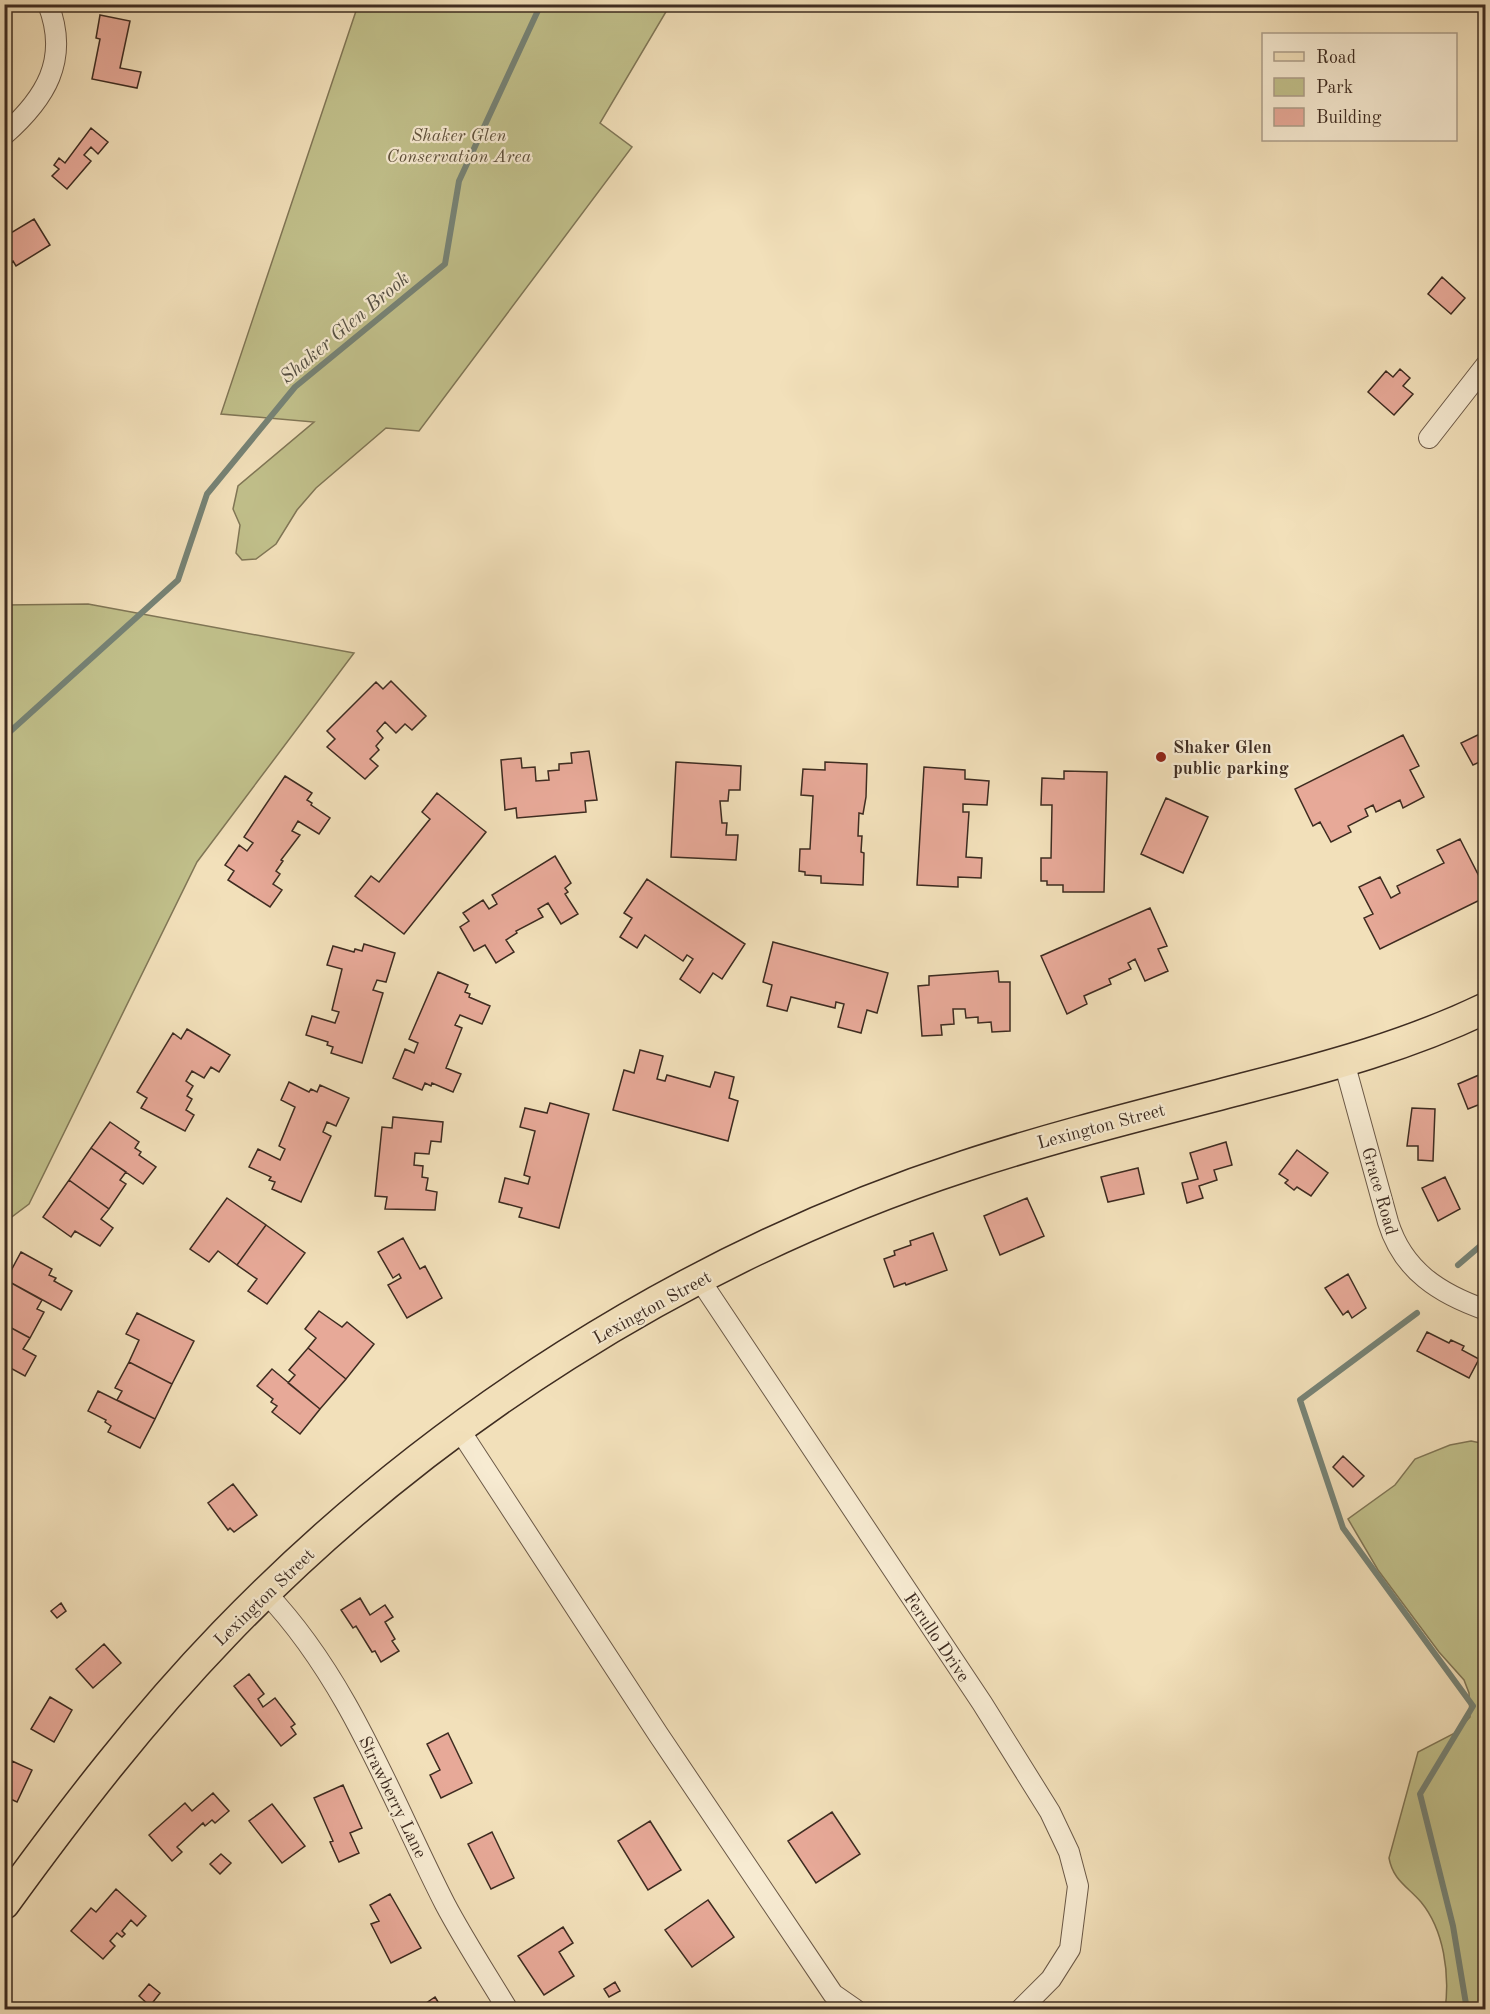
<svg xmlns="http://www.w3.org/2000/svg" width="1490" height="2014" viewBox="0 0 1490 2014" font-family="'Old Standard TT',serif">
	<rect width="100%" height="100%" fill="#f2e0ba"/>
	<filter id="stains"><feTurbulence type="fractalNoise" baseFrequency=".00333" numOctaves="4"/><feColorMatrix values="0 0 0 0 .2 0 0 0 0 .09 0 0 0 0 .02 0 0 0 .5 -.17"/></filter>
	<radialGradient id="worn" r=".72"><stop offset=".6" stop-color="#630" stop-opacity="0"/><stop offset="1" stop-color="#630" stop-opacity=".3"/></radialGradient>
	<path fill="#c1c08b" stroke="#807656" stroke-width="1.5" d="M 358,5 L 670,5 L 600,123 L 632,147 L 419,431 L 386,428 L 316,488 L 297,510 L 276,544 L 256,559 L 242,560 L 236,553 L 240,525 L 233,509 L 238,486 L 314,422 L 221,414 Z
		M 88,604 L 354,653 L 197,862 L 29,1204 L 5,1222 L 5,605 Z
		M 1471,1441 L 1486,1444 L 1486,2009 L 1445,2010 C 1450,1974 1444,1930 1421,1902 C 1407,1886 1393,1880 1389,1858 L 1418,1752 L 1455,1733 L 1470,1717 L 1469,1693 L 1464,1680 L 1439,1652 L 1378,1570 L 1348,1519 L 1395,1485 L 1415,1459 L 1450,1445 Z"/>
	<g fill="none" stroke-linecap="round" stroke-linejoin="round">
		<path stroke="#768376" stroke-width="6" d="M 4,737 L 178,580 L 207,494 L 295,387 L 445,264 L 459,181 L 541,4
			M 1458,1265 L 1486,1241
			M 1417,1313 L 1300,1400 L 1343,1528 L 1473,1706 L 1420,1794 L 1453,1926 L 1467,2010"/>
	</g>
	<path fill="#e7a998" stroke="#3e2c21" stroke-width="1.5" d="M 100,15 L 130,21 L 120,68 L 141,72 L 137,88 L 92,79 L 100,39 L 96,38 Z
		M 91,128 L 108,142 L 98,154 L 91,147 L 84,155 L 91,161 L 67,189 L 52,176 L 59,169 L 54,165 L 59,158 L 65,163 Z
		M 34,219 L 50,245 L 16,266 L 13,261 L 6,265 L 8,268 L 4,270 L 4,247 L 7,245 L 4,237 Z
		M 1442,277 L 1465,298 L 1451,314 L 1428,294 Z
		M 1400,369 L 1410,378 L 1403,386 L 1413,394 L 1394,415 L 1368,392 L 1386,371 L 1393,377 Z
		M 391,681 L 426,716 L 412,730 L 405,724 L 396,733 L 385,722 L 377,731 L 383,738 L 376,746 L 379,750 L 370,759 L 378,766 L 365,779 L 327,747 L 335,739 L 327,731 L 376,682 L 383,689 Z
		M 1486,731 L 1486,759 L 1473,765 L 1461,743 Z
		M 1403,735 L 1419,766 L 1410,770 L 1424,797 L 1403,808 L 1400,800 L 1376,812 L 1373,805 L 1365,809 L 1368,816 L 1348,826 L 1351,832 L 1331,842 L 1320,822 L 1313,826 L 1295,789 Z
		M 589,751 L 597,800 L 585,801 L 586,812 L 517,818 L 516,808 L 505,810 L 501,760 L 521,758 L 522,768 L 535,767 L 536,781 L 549,780 L 548,771 L 559,770 L 559,764 L 572,763 L 571,753 Z
		M 676,762 L 741,766 L 740,790 L 729,790 L 728,801 L 720,801 L 722,823 L 727,823 L 726,835 L 738,835 L 736,860 L 671,857 Z
		M 825,762 L 867,764 L 866,797 L 863,814 L 859,813 L 858,836 L 862,836 L 861,852 L 864,853 L 863,885 L 821,883 L 821,876 L 805,875 L 805,872 L 799,871 L 800,849 L 810,849 L 813,796 L 801,795 L 803,769 L 825,770 Z
		M 924,767 L 965,770 L 965,779 L 989,781 L 987,805 L 963,804 L 963,812 L 969,812 L 966,857 L 982,858 L 981,878 L 958,877 L 958,887 L 917,885 Z
		M 1064,771 L 1107,772 L 1104,892 L 1063,892 L 1063,885 L 1047,885 L 1047,881 L 1041,881 L 1041,858 L 1051,858 L 1052,805 L 1041,805 L 1042,778 L 1064,779 Z
		M 285,776 L 312,793 L 307,800 L 312,803 L 311,805 L 330,818 L 319,834 L 298,821 L 292,831 L 300,835 L 281,860 L 283,861 L 276,871 L 280,874 L 273,884 L 282,890 L 270,907 L 228,880 L 234,871 L 225,865 L 239,845 L 247,851 L 253,843 L 244,837 Z
		M 437,793 L 486,832 L 404,934 L 355,896 L 371,876 L 379,882 L 430,819 L 422,812 Z
		M 1166,798 L 1208,817 L 1183,873 L 1141,854 Z
		M 1460,839 L 1486,890 L 1486,897 L 1380,949 L 1364,918 L 1373,914 L 1359,887 L 1380,877 L 1391,898 L 1400,893 L 1397,886 L 1444,863 L 1437,850 Z
		M 555,856 L 571,883 L 565,888 L 568,892 L 565,894 L 578,914 L 561,924 L 548,903 L 538,909 L 543,917 L 516,931 L 517,933 L 506,940 L 514,952 L 496,963 L 485,945 L 474,951 L 460,927 L 469,921 L 463,913 L 483,900 L 489,909 L 497,904 L 492,895 Z
		M 647,879 L 745,944 L 722,979 L 713,973 L 700,993 L 680,979 L 693,959 L 687,955 L 683,961 L 645,935 L 637,948 L 620,937 L 632,918 L 624,913 Z
		M 1150,908 L 1167,946 L 1158,949 L 1168,971 L 1145,981 L 1135,959 L 1128,963 L 1131,969 L 1109,979 L 1111,984 L 1084,996 L 1087,1004 L 1067,1014 L 1041,956 Z
		M 773,942 L 888,973 L 877,1013 L 867,1010 L 861,1033 L 838,1027 L 844,1004 L 836,1002 L 835,1008 L 791,997 L 787,1011 L 767,1006 L 772,985 L 763,982 Z
		M 364,944 L 395,953 L 386,982 L 377,980 L 373,990 L 383,993 L 362,1063 L 331,1053 L 333,1047 L 327,1045 L 328,1042 L 306,1035 L 312,1016 L 335,1023 L 339,1012 L 332,1010 L 342,969 L 327,965 L 333,946 L 354,952 L 355,949 L 362,951 Z
		M 998,971 L 999,982 L 1010,982 L 1010,1031 L 992,1032 L 991,1022 L 978,1023 L 978,1017 L 966,1018 L 965,1009 L 953,1009 L 954,1024 L 941,1025 L 942,1035 L 922,1036 L 918,986 L 929,985 L 929,976 Z
		M 438,972 L 468,985 L 465,992 L 470,994 L 469,997 L 490,1006 L 482,1024 L 460,1015 L 455,1025 L 462,1028 L 446,1068 L 461,1074 L 453,1092 L 432,1083 L 431,1086 L 425,1083 L 422,1090 L 393,1078 L 405,1049 L 414,1053 L 418,1043 L 409,1039 Z
		M 187,1029 L 230,1055 L 219,1072 L 211,1067 L 204,1078 L 192,1071 L 186,1081 L 193,1086 L 187,1096 L 192,1099 L 186,1110 L 194,1115 L 185,1131 L 141,1108 L 147,1098 L 137,1092 L 173,1033 L 181,1039 Z
		M 640,1050 L 663,1056 L 657,1079 L 665,1081 L 667,1075 L 710,1087 L 715,1072 L 734,1077 L 729,1098 L 738,1101 L 728,1141 L 613,1110 L 624,1070 L 634,1073 Z
		M 1486,1072 L 1486,1109 L 1483,1103 L 1468,1109 L 1458,1084 Z
		M 289,1082 L 309,1092 L 311,1089 L 317,1092 L 320,1085 L 349,1098 L 336,1126 L 327,1122 L 323,1132 L 331,1136 L 301,1202 L 272,1189 L 275,1182 L 269,1180 L 271,1177 L 249,1167 L 258,1149 L 280,1160 L 285,1149 L 279,1146 L 295,1107 L 281,1100 Z
		M 550,1103 L 589,1114 L 559,1228 L 519,1217 L 522,1208 L 499,1202 L 505,1178 L 528,1184 L 530,1177 L 524,1175 L 535,1131 L 520,1127 L 525,1108 L 547,1113 Z
		M 1412,1108 L 1435,1109 L 1433,1161 L 1418,1160 L 1418,1146 L 1407,1146 Z
		M 393,1117 L 443,1122 L 441,1142 L 431,1141 L 429,1154 L 415,1153 L 414,1165 L 423,1166 L 422,1177 L 428,1178 L 426,1190 L 437,1192 L 435,1210 L 385,1209 L 387,1197 L 375,1196 L 382,1127 L 392,1128 Z
		M 110,1122 L 139,1142 L 135,1148 L 141,1152 L 139,1155 L 156,1167 L 143,1184 L 91,1148 Z
		M 1226,1142 L 1232,1165 L 1214,1170 L 1217,1180 L 1199,1186 L 1203,1198 L 1187,1203 L 1182,1183 L 1198,1179 L 1190,1153 Z
		M 91,1148 L 126,1172 L 120,1180 L 126,1184 L 109,1209 L 69,1180 Z
		M 1297,1150 L 1328,1173 L 1311,1196 L 1297,1187 L 1294,1190 L 1285,1183 L 1288,1180 L 1279,1174 Z
		M 1138,1168 L 1144,1194 L 1108,1202 L 1101,1177 Z
		M 1445,1177 L 1460,1209 L 1438,1221 L 1422,1188 Z
		M 69,1180 L 109,1209 L 101,1219 L 113,1228 L 100,1246 L 75,1231 L 71,1237 L 43,1217 Z
		M 227,1198 L 266,1225 L 237,1265 L 218,1251 L 209,1262 L 190,1249 Z
		M 1027,1198 L 1044,1236 L 1000,1255 L 984,1216 Z
		M 266,1225 L 305,1253 L 267,1304 L 248,1291 L 257,1279 L 237,1265 Z
		M 933,1233 L 947,1270 L 906,1285 L 905,1283 L 894,1287 L 884,1259 L 895,1255 L 894,1251 L 911,1245 L 910,1241 Z
		M 403,1238 L 420,1269 L 425,1266 L 442,1298 L 407,1318 L 388,1285 L 401,1278 L 399,1274 L 393,1278 L 378,1252 Z
		M 21,1252 L 52,1269 L 49,1275 L 56,1278 L 54,1281 L 72,1291 L 61,1310 L 6,1280 Z
		M 1348,1274 L 1366,1308 L 1352,1318 L 1348,1311 L 1343,1315 L 1325,1288 Z
		M 6,1280 L 42,1300 L 37,1309 L 44,1312 L 30,1338 L 4,1324 Z
		M 319,1311 L 342,1327 L 347,1322 L 374,1344 L 346,1379 L 308,1348 L 316,1338 L 305,1329 Z
		M 137,1313 L 194,1341 L 172,1384 L 129,1362 L 139,1340 L 126,1334 Z
		M 4,1324 L 30,1338 L 23,1349 L 36,1356 L 25,1376 L 7,1366 L 4,1367 Z
		M 1427,1332 L 1449,1343 L 1451,1340 L 1464,1346 L 1462,1350 L 1479,1359 L 1469,1378 L 1417,1351 Z
		M 308,1348 L 346,1379 L 320,1409 L 288,1383 L 295,1375 L 289,1370 Z
		M 129,1362 L 172,1384 L 155,1419 L 117,1400 L 122,1391 L 115,1388 Z
		M 272,1369 L 320,1409 L 300,1434 L 272,1412 L 277,1406 L 271,1402 L 273,1399 L 257,1386 Z
		M 98,1391 L 155,1419 L 140,1448 L 108,1432 L 111,1426 L 105,1422 L 106,1420 L 88,1411 Z
		M 1343,1456 L 1364,1476 L 1353,1487 L 1333,1467 Z
		M 233,1484 L 257,1515 L 234,1532 L 230,1528 L 228,1530 L 208,1503 Z
		M 360,1598 L 370,1615 L 385,1605 L 393,1617 L 385,1622 L 395,1639 L 392,1641 L 399,1651 L 381,1662 L 375,1651 L 372,1652 L 356,1626 L 353,1628 L 341,1610 Z
		M 61,1603 L 66,1611 L 57,1618 L 51,1611 Z
		M 104,1644 L 121,1663 L 93,1688 L 76,1669 Z
		M 249,1674 L 264,1694 L 258,1699 L 263,1707 L 275,1698 L 295,1724 L 291,1727 L 296,1734 L 281,1746 L 234,1686 Z
		M 50,1697 L 72,1710 L 54,1742 L 31,1729 Z
		M 448,1733 L 472,1783 L 441,1798 L 430,1775 L 440,1770 L 427,1744 Z
		M 12,1761 L 32,1770 L 17,1802 L 4,1796 L 4,1776 Z
		M 343,1785 L 362,1828 L 350,1833 L 359,1853 L 339,1862 L 330,1842 L 333,1841 L 314,1798 Z
		M 213,1793 L 229,1811 L 215,1823 L 212,1820 L 205,1826 L 203,1823 L 177,1847 L 182,1852 L 172,1861 L 149,1835 L 185,1803 L 192,1811 Z
		M 272,1804 L 305,1846 L 282,1863 L 249,1821 Z
		M 832,1812 L 860,1854 L 816,1883 L 788,1841 Z
		M 650,1821 L 681,1870 L 648,1890 L 618,1841 Z
		M 492,1832 L 514,1878 L 491,1889 L 468,1844 Z
		M 221,1854 L 231,1863 L 220,1874 L 210,1864 Z
		M 116,1889 L 146,1916 L 137,1926 L 131,1920 L 122,1931 L 125,1934 L 122,1937 L 117,1933 L 110,1941 L 115,1946 L 103,1959 L 71,1931 L 91,1908 L 96,1912 Z
		M 390,1894 L 421,1948 L 391,1963 L 371,1924 L 379,1921 L 370,1905 Z
		M 708,1900 L 734,1937 L 692,1967 L 665,1930 Z
		M 563,1927 L 573,1943 L 559,1952 L 574,1976 L 544,1995 L 518,1956 Z
		M 615,1982 L 620,1991 L 609,1997 L 604,1989 Z
		M 149,1984 L 160,1993 L 150,2006 L 139,1996 Z
		M 435,1997 L 443,2010 L 416,2010 Z"/>
	<g fill="none" stroke-linecap="round" stroke-linejoin="round">
		<defs>
			<path id="minor" d="M 4,135 C 45,99 70,60 48,4
				M 1429,438 L 1486,365
				M 1344,1062 L 1388,1222 C 1403,1271 1440,1294 1486,1310
				M 700,1280 L 982,1703 L 1050,1812 L 1069,1852 L 1078,1886 L 1070,1949 L 1051,1979 L 1020,2010
				M 459,1429 L 658,1734 L 833,1994 L 856,2010
				M 266,1593 C 349,1680 391,1798 445,1904 C 464,1940 487,1975 508,2010"/>
			<path id="primary" d="M 4,1904 C 73,1809 143,1718 224,1634 C 427,1423 687,1257 965,1166 C 1059,1135 1154,1112 1249,1087 C 1331,1066 1409,1045 1486,1008"/>
		</defs>
		<use href="#minor" stroke="#6b5947" stroke-width="22"/>
		<use href="#primary" stroke="#3e2c21" stroke-width="33"/>
		<use href="#minor" stroke="#f7ebd2" stroke-width="20"/>
		<use href="#primary" stroke="#f2e0ba" stroke-width="30"/>
	</g>
	<circle fill="#8f2418" stroke="#f7ebd2" stroke-width="2" cx="1161" cy="757" r="6"/>
	<g text-anchor="middle" stroke-width="4.5" stroke-linejoin="round" paint-order="stroke">
		<g font-size="18" font-style="italic" fill="#5f513c" stroke="#f7ebd2">
			<text x="459" y="141">Shaker Glen<tspan x="459" dy="21">Conservation Area</tspan></text>
		</g>
		<g font-size="18" font-weight="bold" fill="#3e2c21" stroke="#f7ebd2" text-anchor="start">
			<text x="1173" y="753">Shaker Glen<tspan x="1173" dy="21">public parking</tspan></text>
		</g>
		<g font-size="18" fill="#3e2c21" stroke="#f7ebd2">
			<text transform="translate(1101 1126) rotate(-15)" y="6">Lexington Street</text>
			<text transform="translate(1380 1191) rotate(74)" y="6">Grace Road</text>
			<text transform="translate(652 1307) rotate(-29)" y="6">Lexington Street</text>
			<text transform="translate(264 1597) rotate(-44)" y="6">Lexington Street</text>
			<text transform="translate(937 1637) rotate(56)" y="6">Ferullo Drive</text>
			<text transform="translate(393 1797) rotate(64)" y="6">Strawberry Lane</text>
		</g>
		<g font-size="20" font-style="italic" fill="#555044" stroke="#f7ebd2">
			<text transform="translate(344 327) rotate(-40)" y="7">Shaker Glen Brook</text>
		</g>
	</g>
	<rect width="1490" height="2014" fill="none" stroke="#f2e0ba" stroke-width="24"/>
	<rect x="6" y="6" width="1478" height="2002" fill="none" stroke="#3e2c21" stroke-width="3"/>
	<rect x="12" y="12" width="1466" height="1990" fill="none" stroke="#3e2c21" stroke-width="1.5"/>
	<rect x="1262" y="33" width="195" height="108" fill="#f7ebd2" stroke="#ad9f8b" stroke-width="1.5"/>
	<rect x="1274" y="52" width="30" height="9" fill="#f2e0ba" stroke="#ad9f8b" stroke-width="1.5"/>
	<text x="1316" y="63" font-size="18" fill="#3e2c21">Road</text>
	<rect x="1274" y="78" width="30" height="18" fill="#c1c08b" stroke="#ad9f8b" stroke-width="1.5"/>
	<text x="1316" y="93" font-size="18" fill="#3e2c21">Park</text>
	<rect x="1274" y="108" width="30" height="18" fill="#e7a998" stroke="#ad9f8b" stroke-width="1.5"/>
	<text x="1316" y="123" font-size="18" fill="#3e2c21">Building</text>
	<rect width="100%" height="100%" filter="url(#stains)"/>
	<rect width="100%" height="100%" fill="url(#worn)"/>
</svg>
